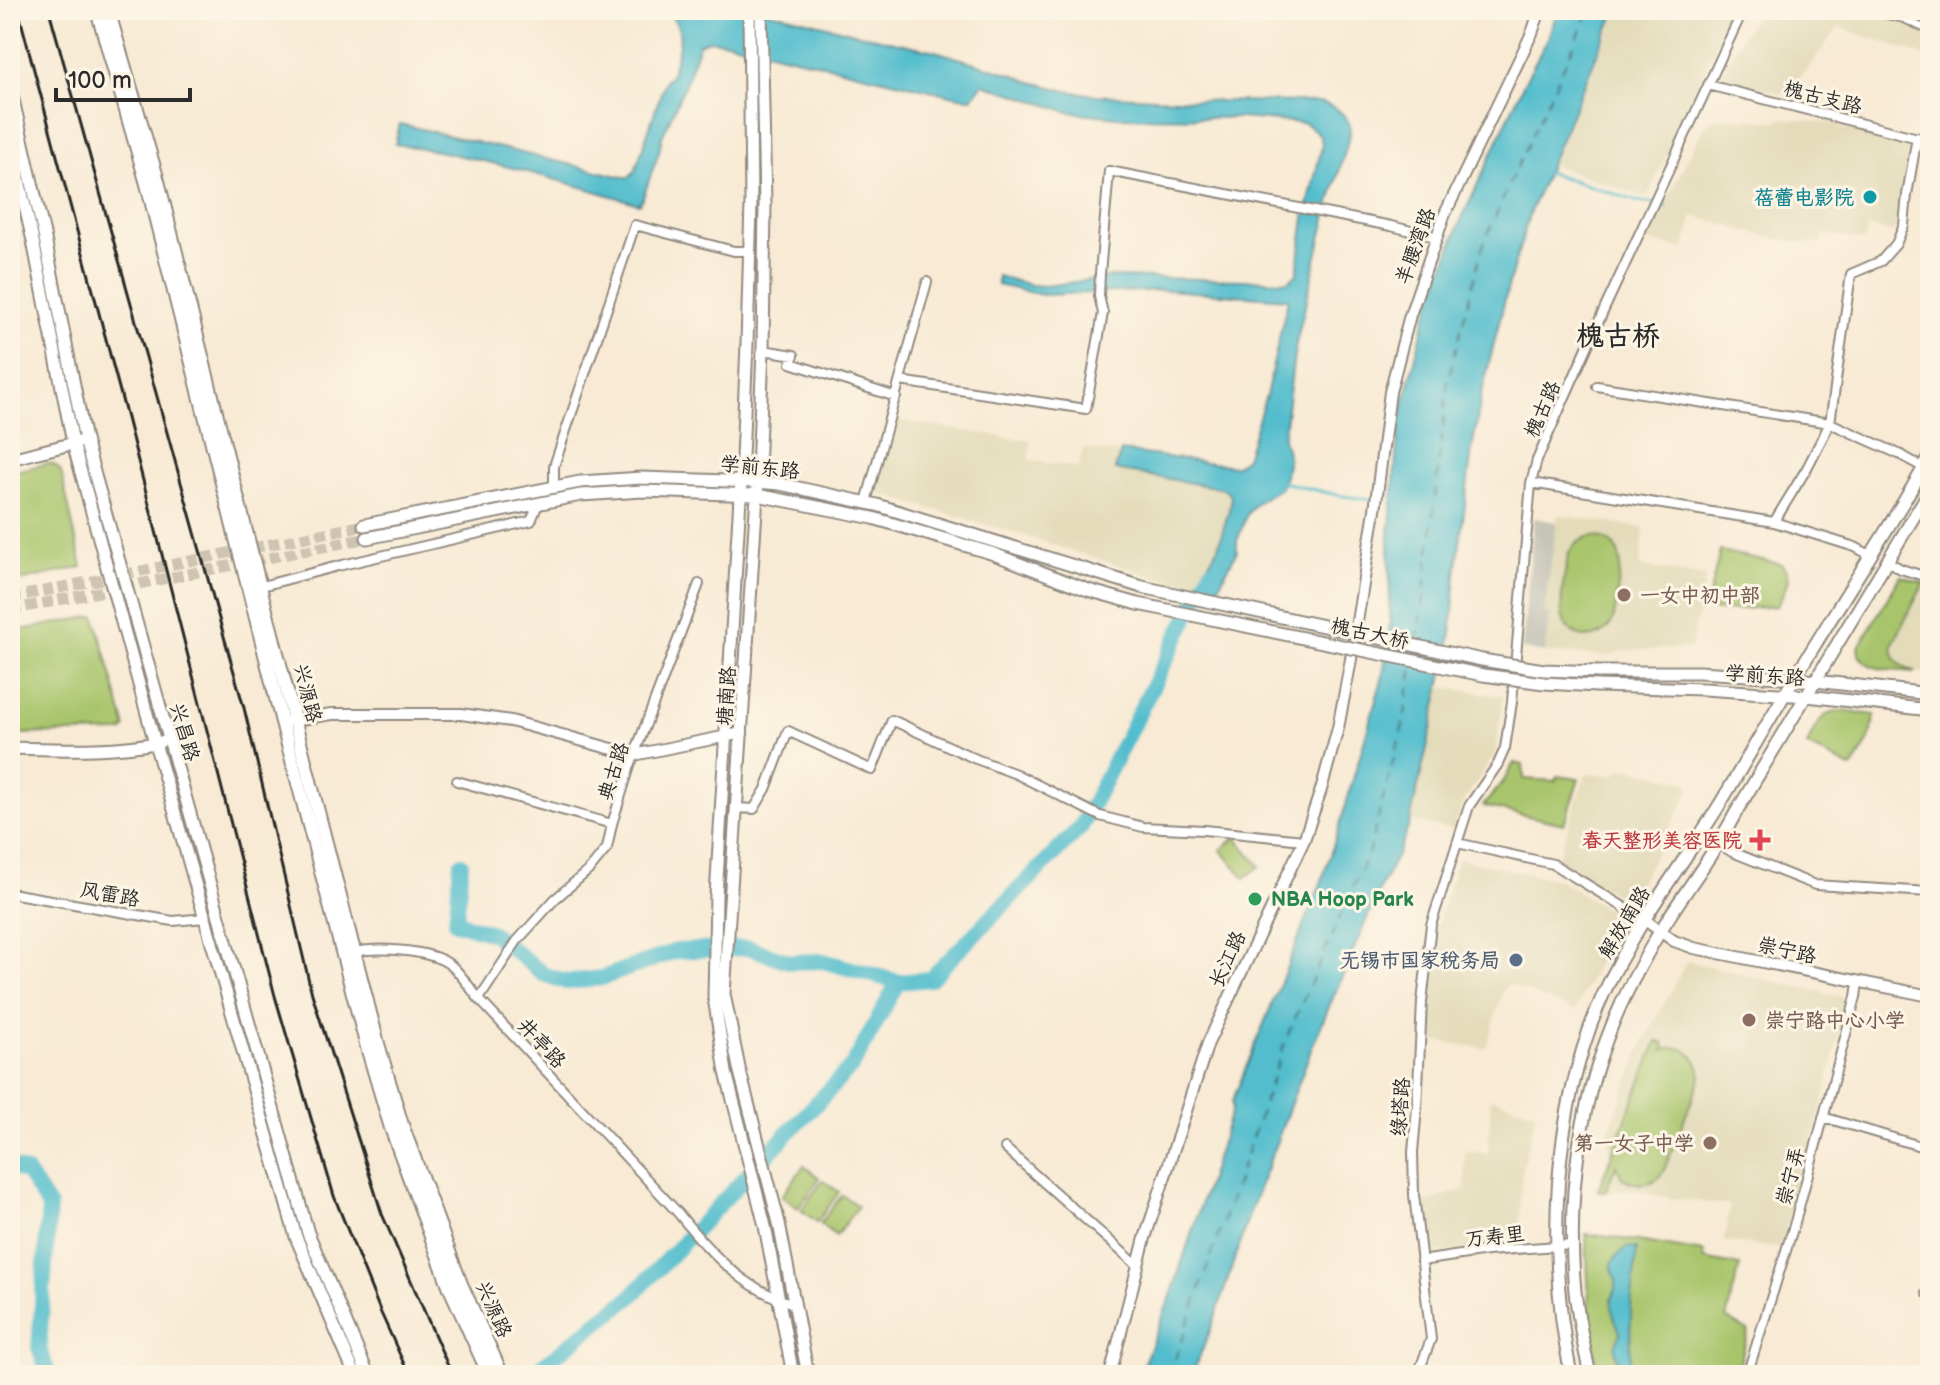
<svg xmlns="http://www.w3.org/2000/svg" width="1940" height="1385" viewBox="0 0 1940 1385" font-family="'Balsamiq Sans','LXGW WenKai TC',sans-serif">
	<rect width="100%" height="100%" fill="#fcf5e5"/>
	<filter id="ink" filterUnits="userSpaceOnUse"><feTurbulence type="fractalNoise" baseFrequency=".0125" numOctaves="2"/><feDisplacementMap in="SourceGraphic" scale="16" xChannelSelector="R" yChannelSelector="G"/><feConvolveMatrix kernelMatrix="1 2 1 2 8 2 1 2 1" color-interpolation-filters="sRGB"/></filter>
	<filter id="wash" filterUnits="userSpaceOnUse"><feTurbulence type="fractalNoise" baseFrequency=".006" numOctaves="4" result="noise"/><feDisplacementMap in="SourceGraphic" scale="32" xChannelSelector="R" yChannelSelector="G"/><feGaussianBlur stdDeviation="1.8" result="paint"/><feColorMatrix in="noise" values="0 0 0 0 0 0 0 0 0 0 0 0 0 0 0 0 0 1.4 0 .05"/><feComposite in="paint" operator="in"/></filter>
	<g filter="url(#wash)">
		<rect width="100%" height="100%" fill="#f8ead4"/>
		<path fill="#e3dbba" d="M 1618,10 L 1732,10 L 1647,198 L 1553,165 Z
			M 1757,10 L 1930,10 L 1930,58 L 1839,27 L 1787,95 L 1728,80 L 1722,73 Z
			M 1727,118 L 1780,121 L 1781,118 L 1839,124 L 1839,127 L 1911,145 L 1900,210 L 1894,232 L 1868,227 L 1864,241 L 1823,233 L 1821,244 L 1774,239 L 1693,216 L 1685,249 L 1646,241 L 1703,128 L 1713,119 Z
			M 894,420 L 1031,441 L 1029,460 L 1079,468 L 1083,449 L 1121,453 L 1116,470 L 1221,488 L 1229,493 L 1232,497 L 1218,547 L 1196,586 L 1148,575 L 1022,535 L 873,492 Z
			M 1558,515 L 1644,528 L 1640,566 L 1706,577 L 1691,648 L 1621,651 L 1608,656 L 1545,653 L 1550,615 L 1544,613 Z
			M 1924,583 L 1930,584 L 1930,673 L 1917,672 L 1902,666 L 1893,657 L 1891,646 Z
			M 1441,687 L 1503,696 L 1495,754 L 1464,801 L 1454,830 L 1411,821 Z
			M 1630,768 L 1686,782 L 1690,788 L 1686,799 L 1629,902 L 1557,860 L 1586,774 L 1613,775 L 1623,769 Z
			M 1458,859 L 1559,880 L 1619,917 L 1575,1011 L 1509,984 L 1504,988 L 1486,1048 L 1426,1040 L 1425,1030 L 1437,925 Z
			M 1687,961 L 1842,997 L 1846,1006 L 1824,1098 L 1781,1248 L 1724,1241 L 1730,1205 L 1674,1199 L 1628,1189 L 1596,1194 L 1610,1152 L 1607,1134 L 1644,1041 Z
			M 1491,1098 L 1536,1112 L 1522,1170 L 1519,1244 L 1425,1254 L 1423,1203 L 1465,1189 L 1465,1151 L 1488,1153 Z"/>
		<path fill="#c6c5b8" d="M 1534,518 L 1557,522 L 1544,613 L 1550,614 L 1545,653 L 1522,649 Z"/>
		<path fill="#a9c56c" stroke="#6a784c" stroke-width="2" d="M 50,463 L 56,466 L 61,472 L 82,567 L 10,583 L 10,472 Z
			M 1592,536 C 1628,539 1620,568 1617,594 C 1616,604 1616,616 1611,624 C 1604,634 1595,639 1584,637 C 1548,631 1565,580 1568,555 C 1573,544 1580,539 1592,536 Z
			M 1720,551 L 1781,564 C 1795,578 1784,590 1777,606 L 1720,611 L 1706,609 Z
			M 1901,576 L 1924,583 L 1892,645 C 1893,664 1901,666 1917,672 C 1898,670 1860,673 1858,648 Z
			M 95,616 L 126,728 L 122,732 L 10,734 L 10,632 Z
			M 1842,711 L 1875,715 L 1869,740 L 1852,769 L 1807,745 C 1816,727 1819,712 1842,711 Z
			M 1514,763 L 1523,765 L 1524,779 L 1555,781 L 1557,776 L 1579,779 L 1564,824 L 1483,806 L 1504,781 Z
			M 1236,837 L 1260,866 L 1245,878 L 1221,850 Z
			M 1657,1041 L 1665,1044 L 1663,1050 C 1684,1042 1699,1056 1701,1077 L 1664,1170 C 1654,1187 1638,1186 1622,1178 L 1616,1165 L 1605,1192 L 1598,1190 Z
			M 804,1166 L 820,1178 L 798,1208 L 782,1196 Z
			M 823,1180 L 839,1192 L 817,1222 L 801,1210 Z
			M 842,1195 L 858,1206 L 836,1236 L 820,1224 Z
			M 1586,1234 L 1638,1241 L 1704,1252 L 1704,1259 L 1740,1266 L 1726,1318 L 1748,1331 L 1737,1375 L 1598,1375 L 1590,1326 Z"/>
		<path fill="#52bdcd" stroke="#3e747c" stroke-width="2" d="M 663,10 L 762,10 L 780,14 L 867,36 L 935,51 L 1015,75 L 1028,81 L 1067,91 L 1095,95 L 1218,101 L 1320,102 C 1336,107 1352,116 1350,134 L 1329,206 L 1295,348 L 1283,439 L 1288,457 L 1284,482 L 1280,488 L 1256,503 L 1247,514 L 1237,541 L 1237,551 L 1216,591 L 1196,586 L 1218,547 L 1231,503 C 1232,494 1229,492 1221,488 L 1115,470 L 1121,451 L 1235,466 L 1246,458 L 1267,392 L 1288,299 L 1168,290 L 1042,295 L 997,285 L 997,276 L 1031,285 L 1045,286 L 1112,277 L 1288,281 L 1297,274 L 1305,218 L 1322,146 L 1321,137 L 1316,131 L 1304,123 L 1240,118 L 1118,117 L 1069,112 L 983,84 L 972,98 L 959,97 L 728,42 L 708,40 L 699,44 L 684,87 L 662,137 L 659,152 L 643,197 L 639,204 C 559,180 478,156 395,144 L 400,124 L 623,177 L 629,177 L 635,171 L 666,78 L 669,79 C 677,53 691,28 663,10 Z
			M 1558,10 L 1616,10 L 1530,212 L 1509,283 L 1482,392 L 1472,449 L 1456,575 L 1451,634 L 1432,726 L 1409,825 L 1397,855 L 1380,888 L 1314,1042 L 1248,1218 L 1214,1321 L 1192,1375 L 1139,1375 L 1171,1296 L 1232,1109 L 1232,1102 L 1320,886 L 1341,821 L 1383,676 L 1390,624 L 1389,536 L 1399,424 L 1425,320 L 1458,227 L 1525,81 L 1548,38 Z
			M 1627,1247 L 1637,1248 L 1631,1307 L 1630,1370 C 1622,1365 1612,1356 1616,1344 C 1617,1340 1619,1337 1620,1333 C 1616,1320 1611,1314 1612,1300 C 1613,1294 1617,1287 1616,1281 C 1616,1274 1609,1269 1613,1262 C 1615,1257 1623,1251 1627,1247 Z"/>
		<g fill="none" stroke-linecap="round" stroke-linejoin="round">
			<path stroke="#52bdcd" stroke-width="3" d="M 1547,172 L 1636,201 L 1666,206
				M 1282,482 L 1337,495 L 1373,500"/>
			<path stroke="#52bdcd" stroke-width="16" d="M 461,864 L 456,922 L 492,933 L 543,974 L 566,982 L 602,978 L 676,951 L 749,948 L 791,962 L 823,961 L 898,982
				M 10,1166 L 27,1173 L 49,1207 L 39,1348 L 49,1375
				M 530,1375 L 631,1297 L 853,1065 L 898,982 L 930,979 L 1081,827 L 1211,571"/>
			<path stroke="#395e64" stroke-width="2" stroke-dasharray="10 8" stroke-linecap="butt" d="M 1417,641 L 1423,608 L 1448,380 L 1482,248 L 1510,182 L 1590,10
				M 1168,1375 L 1178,1352 L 1286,1039 L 1369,851 L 1403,725 L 1413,667"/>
		</g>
	</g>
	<g filter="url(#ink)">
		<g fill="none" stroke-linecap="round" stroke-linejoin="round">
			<path stroke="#cfc4b2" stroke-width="11" stroke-dasharray="11 5.5" stroke-linecap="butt" d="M 10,598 L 364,525
				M 10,610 L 367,538"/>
			<defs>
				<path id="pedestrian" d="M 1866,10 L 1904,19 L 1930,31
					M 1901,10 L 1904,19 L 1930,11"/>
				<path id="minor" d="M 1708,85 L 1930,141
					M 763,350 L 794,355 L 791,363 L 896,397
					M 900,381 L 1086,409 L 1103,313 L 1099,296 L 1100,274 L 1109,171 L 1391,226 L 1436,237
					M 1597,386 L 1830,423 L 1901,455 L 1924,468
					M 1531,483 L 1774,522 L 1807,468 L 1830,423 L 1851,274 L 1881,261 L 1896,244 L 1904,225 L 1907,195 L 1917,137
					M 554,486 L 554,466 L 635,225 L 734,251 L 750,251
					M 866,502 L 927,282
					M 1774,522 L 1855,547 L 1870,555
					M 1887,561 L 1901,569 L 1930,578
					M 258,587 L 338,566 L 531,521 L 538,504
					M 457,781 L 612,824
					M 737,808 L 754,809 L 766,789 L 788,731 L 872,770 L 892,720 L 976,759 L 1016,774 L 1100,816 L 1143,827 L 1204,830 L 1304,840
					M 1457,843 L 1553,864 L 1645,920
					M 1719,844 L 1732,852 L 1815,885 L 1930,892
					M 10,893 L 173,921 L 205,918
					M 354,952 C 379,947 435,949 454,968 C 463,977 471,989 479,999 L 679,1214 C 710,1253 745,1291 795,1304
					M 479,999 L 517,941 L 555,899 L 590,869 L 607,848 L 612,824 L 630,766 L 699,584
					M 1823,1117 L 1930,1149
					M 1005,1148 L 1138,1266
					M 1421,1261 L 1487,1251 L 1572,1245
					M 1930,1286 L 1927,1293 L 1930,1294
					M 1423,1375 L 1421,1366 L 1431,1339 L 1414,1195 L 1413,1152 L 1417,1108 L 1422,1002 L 1431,925 L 1469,806 L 1498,764 L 1505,748 L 1512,702 L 1531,483 L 1537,460 L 1597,325 L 1743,10
					M 1747,1375 L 1795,1222 L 1856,997 L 1858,983"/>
				<path id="tertiary" d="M 288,721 L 332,714 L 461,714 L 511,721 L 634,755 L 742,733
					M 1645,920 L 1674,941 L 1694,948 L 1930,996
					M 1110,1375 L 1145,1238 L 1208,1043 L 1304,840 L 1321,790 L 1338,728 L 1350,665 L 1375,510 L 1390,392 L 1410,315 L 1444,216 L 1532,33 L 1540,10"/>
				<path id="secondary" d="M 749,10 L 751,203 L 747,344 L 741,481 L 716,896 L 714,998 L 726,1072 L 765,1226 L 793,1375
					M 761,10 L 765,204 L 763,350 L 757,495 L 724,994 L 739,1068 L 779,1223 L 808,1375
					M 10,87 L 45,239 L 85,440 L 308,1233 L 368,1375
					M 10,141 L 33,241 L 73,443 L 155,743 L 296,1237 L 355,1375
					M 10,459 L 79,442
					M 364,525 L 580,482 L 642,478 L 757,482 L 780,484 L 877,505 L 1142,587
					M 367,538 L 581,495 L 643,491 L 757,495 L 873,518 L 991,553 L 1088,590 L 1138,604
					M 1598,672 L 1699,672 L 1780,677 L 1930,694
					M 1597,686 L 1704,689 L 1807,696 L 1930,710
					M 10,748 C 57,749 114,752 160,742
					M 1571,1375 C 1546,1253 1552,1110 1603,995 C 1634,927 1681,867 1720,804 C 1751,752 1781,699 1813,648 C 1852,584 1893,522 1930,457
					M 1590,1375 C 1584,1347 1578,1319 1575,1291 C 1566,1195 1580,1095 1620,1007 C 1629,986 1640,967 1651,947 C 1676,901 1711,861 1735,814 L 1930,490"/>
				<path id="primary" d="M 97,10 L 147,184 L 282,722 L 367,1047 L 391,1128 L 450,1288 L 489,1375
					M 108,10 L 158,181 L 260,587 L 378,1044 L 402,1125 L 461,1284 L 502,1375"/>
			</defs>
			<use href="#pedestrian" stroke="#928a80" stroke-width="10"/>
			<use href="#minor" stroke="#928a80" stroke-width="12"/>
			<use href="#tertiary" stroke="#928a80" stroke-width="14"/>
			<use href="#secondary" stroke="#928a80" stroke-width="15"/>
			<use href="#primary" stroke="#928a80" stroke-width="16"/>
			<use href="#pedestrian" stroke="#fff" stroke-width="6"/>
			<use href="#minor" stroke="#fff" stroke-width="8"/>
			<use href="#tertiary" stroke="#fff" stroke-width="10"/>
			<use href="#secondary" stroke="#fff" stroke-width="11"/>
			<use href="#primary" stroke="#fff" stroke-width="12"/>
			<path stroke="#2b2b2b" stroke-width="3" d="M 18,10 L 127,418 L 275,996 L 334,1196 L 381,1313 L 409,1375
				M 49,10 L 244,708 L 312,994 L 382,1214 L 452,1375"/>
			<defs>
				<path id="secondary-bridge" d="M 1142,587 L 1482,660 L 1544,670 L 1598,672
					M 1138,604 L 1483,675 L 1544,683 L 1597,686"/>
			</defs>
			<use href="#secondary-bridge" stroke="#928a80" stroke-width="15" stroke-linecap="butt"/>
			<use href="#secondary-bridge" stroke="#fff" stroke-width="11"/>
		</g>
	</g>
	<circle fill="#0f9aa8" stroke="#fcf5e5" stroke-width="3" cx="1870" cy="197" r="8"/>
	<g fill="#8d6e63" stroke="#fcf5e5" stroke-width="3">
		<circle cx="1624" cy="595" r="8"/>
		<circle cx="1749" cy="1020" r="8"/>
		<circle cx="1710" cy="1143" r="8"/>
	</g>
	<path fill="#e0444e" stroke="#fcf5e5" stroke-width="3" d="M1756 828h8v8h8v8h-8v8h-8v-8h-8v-8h8z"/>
	<circle fill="#2e9e5b" stroke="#fcf5e5" stroke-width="3" cx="1255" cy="899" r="8"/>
	<circle fill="#5c6f8a" stroke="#fcf5e5" stroke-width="3" cx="1516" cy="960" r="8"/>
	<g text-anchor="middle" stroke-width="6" stroke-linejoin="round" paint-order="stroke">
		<g font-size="20" fill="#2b2b2b" stroke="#fcf5e5">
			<text transform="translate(1823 97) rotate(14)" y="7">槐古支路</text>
			<text transform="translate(1415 246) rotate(-70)" y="7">羊腰湾路</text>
			<text transform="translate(1542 409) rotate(-66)" y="7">槐古路</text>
			<text transform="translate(760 467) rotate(6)" y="7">学前东路</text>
			<text transform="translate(1370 633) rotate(12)" y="7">槐古大桥</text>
			<text transform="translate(1765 675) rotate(4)" y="7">学前东路</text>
			<text transform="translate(308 693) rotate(76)" y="7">兴源路</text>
			<text transform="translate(726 696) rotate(-86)" y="7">塘南路</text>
			<text transform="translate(185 732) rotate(74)" y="7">兴昌路</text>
			<text transform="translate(613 771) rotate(-72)" y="7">典古路</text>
			<text transform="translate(110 894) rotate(10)" y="7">风雷路</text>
			<text transform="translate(1624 922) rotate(-59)" y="7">解放南路</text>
			<text transform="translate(1787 950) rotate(12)" y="7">崇宁路</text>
			<text transform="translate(1227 959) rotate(-65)" y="7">长江路</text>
			<text transform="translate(542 1043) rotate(47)" y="7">井亭路</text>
			<text transform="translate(1400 1107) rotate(-86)" y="7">绿塔路</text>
			<text transform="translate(1790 1176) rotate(-75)" y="7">崇宁弄</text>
			<text transform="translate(1495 1236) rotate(-6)" y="7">万寿里</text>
			<text transform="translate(494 1309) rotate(66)" y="7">兴源路</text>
		</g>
		<g font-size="20" font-weight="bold" fill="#0d838f" stroke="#fcf5e5" text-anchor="end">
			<text x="1854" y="204">蓓蕾电影院</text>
		</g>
		<g font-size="20" font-weight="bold" fill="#785e54" stroke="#fcf5e5" text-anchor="start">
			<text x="1640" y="602">一女中初中部</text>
			<text x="1765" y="1027">崇宁路中心小学</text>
			<text x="1694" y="1150" text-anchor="end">第一女子中学</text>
		</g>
		<g font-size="20" font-weight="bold" fill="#be3a42" stroke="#fcf5e5" text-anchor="end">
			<text x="1742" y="847">春天整形美容医院</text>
		</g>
		<g font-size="20" font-weight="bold" fill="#27864d" stroke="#fcf5e5" text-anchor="start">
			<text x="1271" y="906">NBA Hoop Park</text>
		</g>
		<g font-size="20" font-weight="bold" fill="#4e5e75" stroke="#fcf5e5" text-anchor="end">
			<text x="1500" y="967">无锡市国家税务局</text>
		</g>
		<g font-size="28" font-weight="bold" fill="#2b2b2b" stroke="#fcf5e5">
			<text x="1618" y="345">槐古桥</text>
		</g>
	</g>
	<rect width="1940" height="1385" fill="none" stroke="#fcf5e5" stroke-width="40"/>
	<path d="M56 88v12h134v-12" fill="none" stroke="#2b2b2b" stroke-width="4"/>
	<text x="68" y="88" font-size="24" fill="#2b2b2b" stroke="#fcf5e5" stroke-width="6" paint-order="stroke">100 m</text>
</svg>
